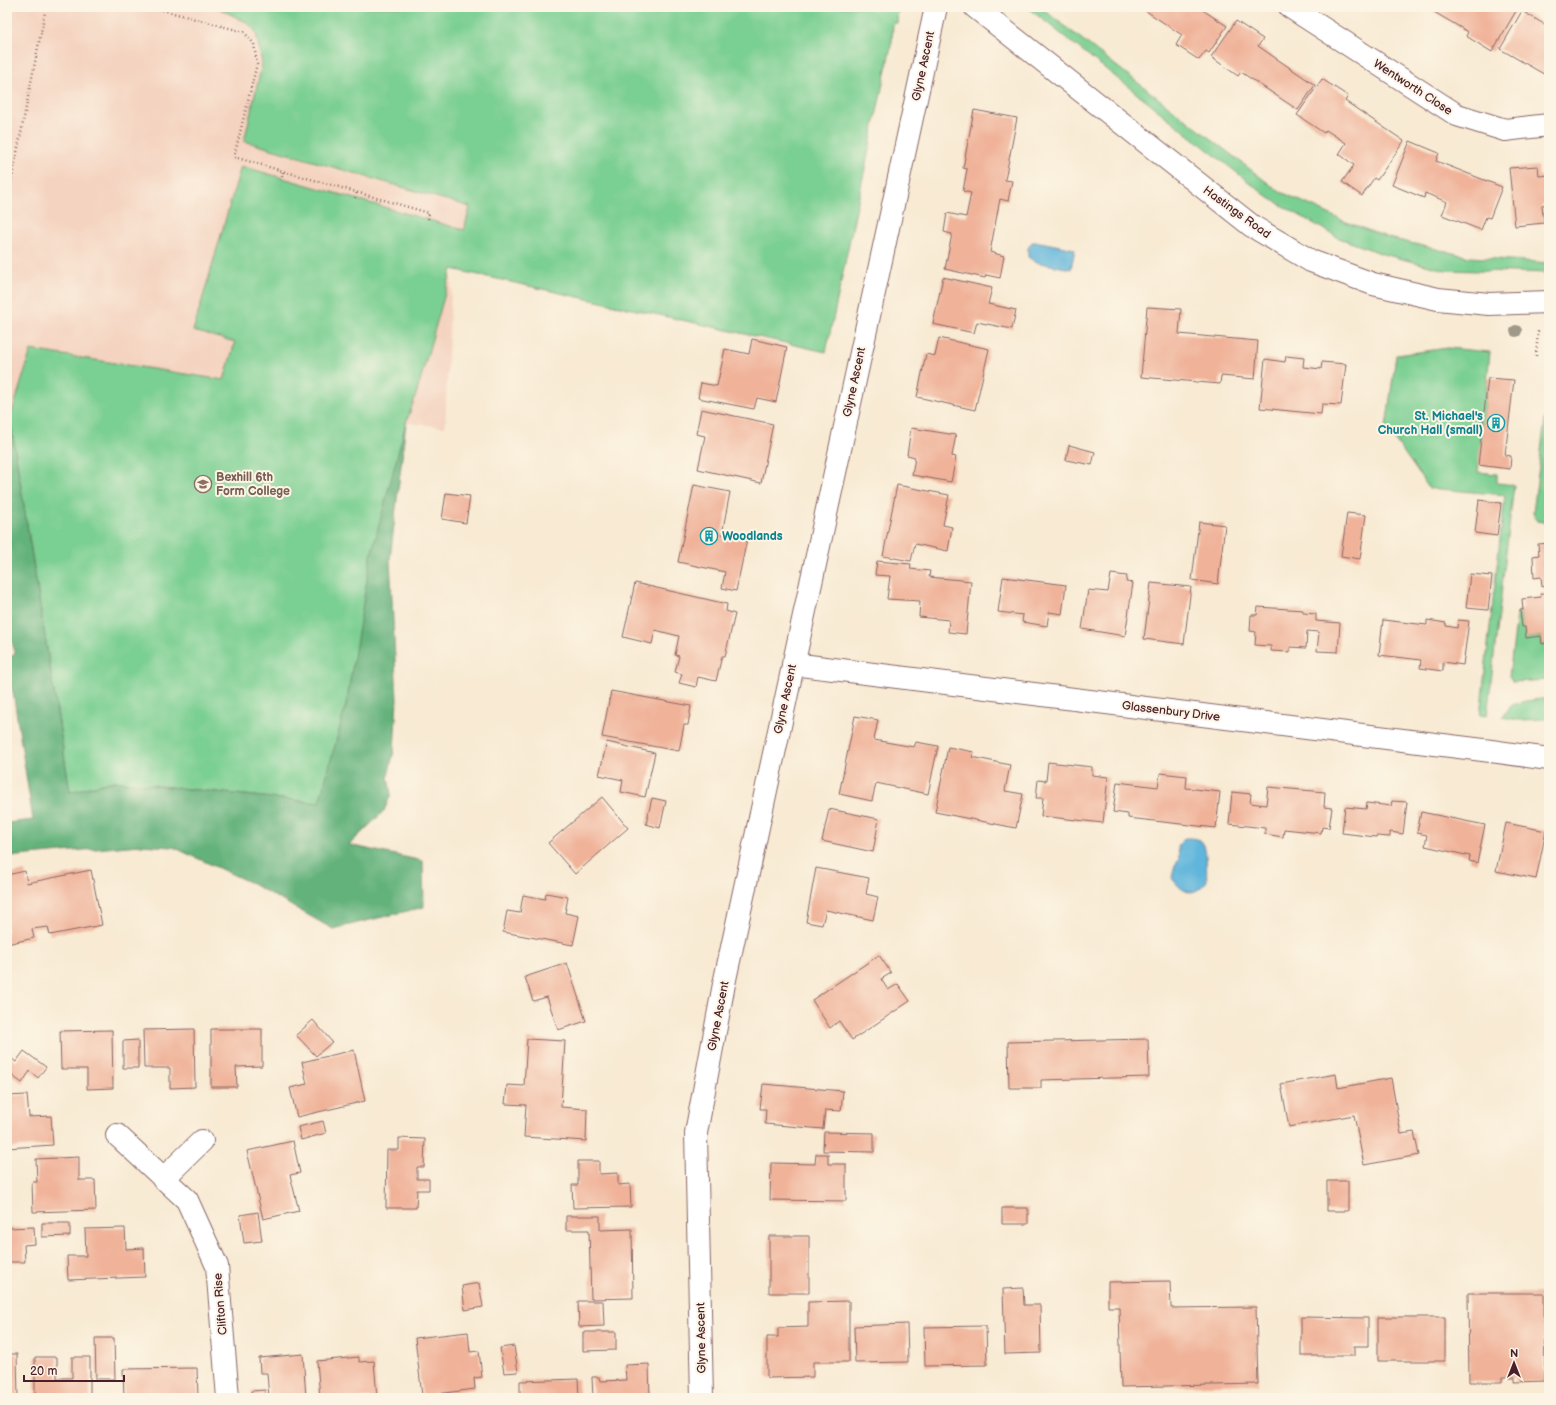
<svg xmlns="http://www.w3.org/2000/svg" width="1556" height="1405" viewBox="0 0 1556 1405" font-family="'Balsamiq Sans',sans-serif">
	<rect width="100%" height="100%" fill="#fcf5e5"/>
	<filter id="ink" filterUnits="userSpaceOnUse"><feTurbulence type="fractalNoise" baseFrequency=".025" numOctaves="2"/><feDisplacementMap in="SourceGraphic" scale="8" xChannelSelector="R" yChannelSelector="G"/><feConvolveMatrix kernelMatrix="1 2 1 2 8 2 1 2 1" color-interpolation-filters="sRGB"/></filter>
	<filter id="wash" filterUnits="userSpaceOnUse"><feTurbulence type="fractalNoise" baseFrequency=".012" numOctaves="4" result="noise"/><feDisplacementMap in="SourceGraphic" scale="16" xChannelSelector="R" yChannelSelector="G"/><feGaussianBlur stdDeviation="0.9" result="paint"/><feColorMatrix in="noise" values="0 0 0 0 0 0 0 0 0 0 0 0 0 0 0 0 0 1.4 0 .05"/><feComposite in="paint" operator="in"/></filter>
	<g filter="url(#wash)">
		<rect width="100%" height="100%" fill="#f8ead3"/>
		<path fill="#f4d3c0" d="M 7,7 L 898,7 L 897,23 L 893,23 L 892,41 L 826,352 L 452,269 L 445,427 L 406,423 L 390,559 L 397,699 L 394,751 L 388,776 L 391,794 L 384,811 L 349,845 L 423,861 L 424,907 L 333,929 L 249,882 L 173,847 L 139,845 L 7,857 L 7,823 L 33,820 L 14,698 L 7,668 L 7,657 L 15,655 L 7,620 Z"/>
		<path fill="#7acf92" stroke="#62775e" d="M 221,7 L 898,7 L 897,23 L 893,23 L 892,41 L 826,352 L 452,269 L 416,395 L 406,423 L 346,705 L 320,803 L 114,781 L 70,792 L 10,419 L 31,350 L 224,380 L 235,342 L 193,331 L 241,166 L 464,230 L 470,207 L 244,141 L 262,64 L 256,32 L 248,23 L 220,9 Z
			M 1027,7 L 1040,7 L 1277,190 L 1346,222 L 1389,238 L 1470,257 L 1549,263 L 1549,273 L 1445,270 L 1383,254 L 1339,238 L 1269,198 Z
			M 1448,348 L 1490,352 L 1478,472 L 1497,474 L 1497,483 L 1514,485 L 1487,716 L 1480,715 L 1505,495 L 1429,488 L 1386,427 L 1396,355 Z
			M 1549,389 L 1549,456 L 1544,502 L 1549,503 L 1549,523 L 1537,521 L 1533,513 Z
			M 1520,610 L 1522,627 L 1525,627 L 1526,638 L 1541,636 L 1542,644 L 1548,644 L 1549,680 L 1513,682 L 1509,676 L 1517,615 Z
			M 1549,698 L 1549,719 L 1518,720 L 1502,717 L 1512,705 L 1525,701 Z"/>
		<path fill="#63b27c" stroke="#566854" d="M 7,419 L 10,419 L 70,792 L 114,781 L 319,803 L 346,705 L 371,555 L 406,423 L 390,559 L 397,699 L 394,751 L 388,776 L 391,794 L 384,811 L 349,845 L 423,861 L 424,907 L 333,929 L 249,882 L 173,847 L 139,845 L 7,857 L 7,823 L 33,820 L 14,698 L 7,668 L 7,657 L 15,655 L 7,620 Z"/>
		<path fill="#5fb5db" stroke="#546a83" d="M 1032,242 L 1040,242 L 1075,249 L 1071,269 L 1035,262 L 1028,257 L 1028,248 Z
			M 1185,838 C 1190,838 1197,838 1201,841 C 1208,846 1206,872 1207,881 C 1194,897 1184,895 1172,878 L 1174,868 L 1179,859 L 1178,845 Z"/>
		<g id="blocks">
			<path fill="#f0b39a" d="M 1140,7 L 1198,7 L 1227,26 L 1209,53 L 1206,51 L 1199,60 L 1176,45 L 1182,35 Z
				M 1437,7 L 1509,7 L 1516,11 L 1492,52 L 1466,36 L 1468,32 L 1434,12 Z
				M 1522,11 L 1549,27 L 1549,77 L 1500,49 Z
				M 1236,21 L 1263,39 L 1258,46 L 1315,85 L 1298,110 L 1241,72 L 1238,76 L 1211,57 Z
				M 1322,79 L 1348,96 L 1345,101 L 1404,141 L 1377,180 L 1374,178 L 1362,196 L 1342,182 L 1354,165 L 1339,154 L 1346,143 L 1326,130 L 1324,133 L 1297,115 Z
				M 974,110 L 1017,118 L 1005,180 L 1012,181 L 1008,201 L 1000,199 L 990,252 L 1004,256 L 1000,278 L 986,275 L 985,278 L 945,269 L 952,234 L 944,232 L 947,213 L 966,217 L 971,193 L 963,191 L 967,169 L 963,168 Z
				M 1410,141 L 1439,153 L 1436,161 L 1502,187 L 1490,218 L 1486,217 L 1481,230 L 1442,215 L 1447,202 L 1425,193 L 1424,198 L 1392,185 Z
				M 1538,166 L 1539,176 L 1549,175 L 1549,204 L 1542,205 L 1544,223 L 1515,226 L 1509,168 Z
				M 943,277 L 992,288 L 988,304 L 1016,310 L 1012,329 L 977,322 L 974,333 L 933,324 Z
				M 1147,307 L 1181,309 L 1179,334 L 1258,341 L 1255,379 L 1221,376 L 1220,384 L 1141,377 Z
				M 939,338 L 989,349 L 975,410 L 917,397 L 926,354 L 935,356 Z
				M 752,339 L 787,347 L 776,402 L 757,398 L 754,409 L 698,398 L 701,383 L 717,386 L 725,349 L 749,354 Z
				M 1286,356 L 1304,358 L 1303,367 L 1321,369 L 1322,362 L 1346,364 L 1341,405 L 1322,404 L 1321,414 L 1260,408 L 1265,359 L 1285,362 Z
				M 1488,378 L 1514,380 L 1505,455 L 1511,456 L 1510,469 L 1478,465 Z
				M 701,409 L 773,424 L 761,483 L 698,469 L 705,436 L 696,434 Z
				M 911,428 L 956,435 L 952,456 L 956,457 L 951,482 L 912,475 L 915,457 L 907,455 Z
				M 1069,445 L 1095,452 L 1092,465 L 1066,460 Z
				M 694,485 L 730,492 L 722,534 L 747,539 L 736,591 L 722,588 L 725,572 L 678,562 Z
				M 897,485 L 949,495 L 943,525 L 952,527 L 948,551 L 915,544 L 911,561 L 883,556 Z
				M 446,493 L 470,496 L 466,523 L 442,519 Z
				M 1479,500 L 1501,503 L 1497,536 L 1475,533 Z
				M 1347,513 L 1366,515 L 1360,559 L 1341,556 Z
				M 1199,522 L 1225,525 L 1218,584 L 1192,580 Z
				M 1549,543 L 1549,586 L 1542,587 L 1541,577 L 1534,578 L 1533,556 L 1539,555 L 1538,544 Z
				M 877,561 L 911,564 L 910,569 L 930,571 L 929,577 L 971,581 L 966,634 L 948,632 L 949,620 L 919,617 L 920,601 L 887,599 L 890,576 L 875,575 Z
				M 1111,574 L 1127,576 L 1126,582 L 1133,583 L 1125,636 L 1082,629 L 1088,590 L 1108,592 Z
				M 1470,574 L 1492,576 L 1488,610 L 1466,608 Z
				M 1003,577 L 1066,585 L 1062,614 L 1049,612 L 1047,626 L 1022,622 L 1023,615 L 998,612 Z
				M 635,583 L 727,604 L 726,611 L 735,614 L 725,656 L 722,656 L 716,681 L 698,677 L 696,687 L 679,683 L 682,674 L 675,672 L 679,656 L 675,655 L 679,636 L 655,630 L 652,644 L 623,637 Z
				M 1151,583 L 1191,587 L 1184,644 L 1144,639 Z
				M 1546,592 L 1547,596 L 1549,596 L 1549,643 L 1542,644 L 1541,636 L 1526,638 L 1525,627 L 1522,627 L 1520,610 L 1523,610 L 1522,599 L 1541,597 L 1540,594 Z
				M 1258,607 L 1303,610 L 1303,613 L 1316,614 L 1316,621 L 1340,623 L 1338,652 L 1317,651 L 1319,632 L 1307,631 L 1306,648 L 1290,647 L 1290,652 L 1271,651 L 1271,646 L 1255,645 L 1256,632 L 1250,631 L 1251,615 L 1257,615 Z
				M 1383,620 L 1427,625 L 1427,620 L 1446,623 L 1446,626 L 1457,628 L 1458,620 L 1469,621 L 1463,665 L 1443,662 L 1443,671 L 1420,668 L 1421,660 L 1379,655 Z
				M 611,691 L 691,706 L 688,725 L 684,725 L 679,751 L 602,737 Z
				M 855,716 L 878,720 L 874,740 L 914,747 L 916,742 L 938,746 L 928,794 L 876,783 L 872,801 L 839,794 Z
				M 607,742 L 655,753 L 645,797 L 621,792 L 623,780 L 599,775 Z
				M 948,747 L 974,752 L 972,757 L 1010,765 L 1005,791 L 1023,794 L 1016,828 L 935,812 Z
				M 1048,762 L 1092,767 L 1092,775 L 1108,777 L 1103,823 L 1041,816 L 1043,798 L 1036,798 L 1038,780 L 1046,781 Z
				M 1160,773 L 1187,776 L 1186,788 L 1220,792 L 1216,828 L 1128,818 L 1128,814 L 1113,812 L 1117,782 L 1158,787 Z
				M 1268,787 L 1325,792 L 1324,807 L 1332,808 L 1329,828 L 1322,827 L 1321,833 L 1284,829 L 1283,837 L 1265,834 L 1265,828 L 1229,824 L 1232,792 L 1251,794 L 1250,803 L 1266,805 Z
				M 602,797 L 628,828 L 575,874 L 548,843 Z
				M 652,798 L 666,801 L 660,828 L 646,824 Z
				M 1392,801 L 1407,802 L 1403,834 L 1390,832 L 1390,837 L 1376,836 L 1376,837 L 1342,833 L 1345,807 L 1366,809 L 1367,803 L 1391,806 Z
				M 829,809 L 879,819 L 873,852 L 822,841 Z
				M 1421,812 L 1485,825 L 1477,863 L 1469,861 L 1470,856 L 1425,846 L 1427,835 L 1417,833 Z
				M 1506,823 L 1546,831 L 1536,879 L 1496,871 Z
				M 816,868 L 869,878 L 866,894 L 878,897 L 873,920 L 826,910 L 822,925 L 806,922 Z
				M 91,870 L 102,925 L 50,935 L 48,927 L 32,929 L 34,938 L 7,944 L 7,875 L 25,871 L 27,883 Z
				M 546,893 L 568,897 L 565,913 L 579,916 L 573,945 L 503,932 L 507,911 L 520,913 L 523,895 L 545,899 Z
				M 879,955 L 891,973 L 881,979 L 888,990 L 898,984 L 910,1001 L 852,1040 L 839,1021 L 830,1028 L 812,1000 Z
				M 567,963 L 586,1021 L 558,1030 L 547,997 L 533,1001 L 525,977 Z
				M 313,1020 L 332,1042 L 316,1056 L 296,1035 Z
				M 194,1029 L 195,1087 L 170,1088 L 170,1068 L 144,1068 L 143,1030 Z
				M 211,1029 L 262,1029 L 262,1066 L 236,1067 L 237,1087 L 211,1087 Z
				M 112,1030 L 113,1088 L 87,1089 L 87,1069 L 61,1069 L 60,1031 Z
				M 527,1039 L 565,1041 L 561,1107 L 587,1109 L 586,1141 L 524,1137 L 526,1105 L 505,1104 L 507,1085 L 524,1086 Z
				M 1148,1039 L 1149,1077 L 1041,1080 L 1041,1088 L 1009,1088 L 1008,1042 Z
				M 138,1040 L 138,1068 L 123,1068 L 123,1041 Z
				M 354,1050 L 365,1101 L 297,1117 L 290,1088 L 307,1084 L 302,1062 Z
				M 24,1051 L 46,1067 L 38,1078 L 30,1071 L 22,1083 L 10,1074 L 7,1077 L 7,1055 L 16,1062 Z
				M 1336,1074 L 1338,1088 L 1391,1078 L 1401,1134 L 1414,1132 L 1419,1155 L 1364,1165 L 1354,1115 L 1289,1127 L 1281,1084 Z
				M 763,1084 L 843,1091 L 841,1111 L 825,1110 L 823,1129 L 765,1124 L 766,1109 L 760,1109 Z
				M 27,1095 L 29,1117 L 51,1116 L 53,1145 L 7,1148 L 7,1096 Z
				M 323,1121 L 326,1133 L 301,1140 L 298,1127 Z
				M 824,1132 L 874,1133 L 874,1152 L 823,1151 Z
				M 399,1138 L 425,1139 L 424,1167 L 417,1167 L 417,1179 L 429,1179 L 429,1190 L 417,1190 L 416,1208 L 386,1208 L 387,1150 L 399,1150 Z
				M 293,1141 L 300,1173 L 290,1175 L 299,1211 L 263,1219 L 247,1151 Z
				M 816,1154 L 828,1154 L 828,1164 L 846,1164 L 846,1201 L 770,1200 L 771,1163 L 815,1164 Z
				M 79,1157 L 79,1180 L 95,1180 L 96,1210 L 33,1212 L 32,1182 L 37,1182 L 36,1159 Z
				M 578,1161 L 599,1161 L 599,1174 L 618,1173 L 618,1185 L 630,1184 L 631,1207 L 573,1208 L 572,1185 L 578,1185 Z
				M 1327,1181 L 1348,1181 L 1348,1211 L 1327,1211 Z
				M 1002,1208 L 1028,1208 L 1028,1224 L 1002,1224 Z
				M 258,1212 L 262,1241 L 244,1243 L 240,1215 Z
				M 566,1216 L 600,1216 L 600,1230 L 632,1229 L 633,1298 L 591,1299 L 589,1230 L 566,1230 Z
				M 42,1223 L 70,1223 L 70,1236 L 42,1237 Z
				M 34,1227 L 35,1244 L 24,1245 L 25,1262 L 9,1262 L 8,1228 Z
				M 125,1228 L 126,1249 L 144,1248 L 145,1277 L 68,1280 L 67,1256 L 86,1256 L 85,1229 Z
				M 769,1236 L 809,1236 L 809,1293 L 769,1293 Z
				M 1170,1281 L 1171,1308 L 1256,1307 L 1258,1384 L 1121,1387 L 1119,1307 L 1108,1307 L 1108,1282 Z
				M 479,1283 L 483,1307 L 465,1310 L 462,1286 Z
				M 1023,1288 L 1024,1305 L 1040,1305 L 1041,1353 L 1005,1354 L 1003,1289 Z
				M 1468,1293 L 1544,1293 L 1545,1381 L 1515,1382 L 1515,1377 L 1502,1377 L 1502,1382 L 1469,1382 Z
				M 578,1301 L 603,1301 L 604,1326 L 579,1327 Z
				M 849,1301 L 849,1362 L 813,1362 L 813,1377 L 767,1378 L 767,1337 L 778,1337 L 778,1328 L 808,1327 L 808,1302 Z
				M 1301,1317 L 1368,1318 L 1368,1346 L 1354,1346 L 1354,1356 L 1301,1356 Z
				M 1378,1317 L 1445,1317 L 1445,1361 L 1378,1361 Z
				M 907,1324 L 908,1362 L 855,1363 L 854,1326 Z
				M 986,1326 L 987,1365 L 925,1366 L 924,1327 Z
				M 468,1332 L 470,1352 L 479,1351 L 482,1377 L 474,1378 L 475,1389 L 422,1396 L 415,1338 Z
				M 583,1332 L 616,1332 L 616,1350 L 583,1351 Z
				M 95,1338 L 114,1338 L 115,1379 L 96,1379 Z
				M 514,1346 L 518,1372 L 504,1373 L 500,1348 Z
				M 7,1354 L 17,1354 L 18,1398 L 7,1398 Z
				M 303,1354 L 306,1398 L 269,1398 L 267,1373 L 260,1373 L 259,1358 Z
				M 35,1357 L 57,1357 L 57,1378 L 72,1378 L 72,1357 L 90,1357 L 90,1398 L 35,1398 Z
				M 359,1357 L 359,1362 L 374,1361 L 377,1398 L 320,1398 L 317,1361 Z
				M 649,1364 L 650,1398 L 593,1398 L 592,1377 L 599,1377 L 600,1381 L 626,1380 L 625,1365 Z
				M 197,1368 L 198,1398 L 124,1398 L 123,1369 Z
				M 578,1379 L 579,1398 L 520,1398 L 520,1381 Z
				M 265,1390 L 265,1398 L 252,1398 L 251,1391 Z"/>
		</g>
	</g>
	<g filter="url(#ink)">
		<use href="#blocks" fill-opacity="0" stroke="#876666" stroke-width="1"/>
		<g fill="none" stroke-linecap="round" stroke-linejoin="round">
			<defs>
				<path id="minor" d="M 1290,7 L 1457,115 L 1505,130 L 1549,125
					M 793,664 L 1491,751 L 1549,759
					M 117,1135 L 187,1200 L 217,1266 L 228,1398
					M 163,1179 L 202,1141
					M 702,1398 L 696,1133 L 724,984 L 936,7"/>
				<path id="major" d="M 975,7 L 1252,226 L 1311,261 L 1373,284 L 1438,299 L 1489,304 L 1549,302"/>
			</defs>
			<use href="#minor" stroke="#876666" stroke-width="24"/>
			<use href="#major" stroke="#876666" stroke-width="24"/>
			<path stroke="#876666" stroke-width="2.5" stroke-dasharray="1 3" stroke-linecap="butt" d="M 151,7 L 244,32 L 254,44 L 257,64 L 234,157 L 429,213 L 428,220
				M 282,177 L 283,171
				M 355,198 L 357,192
				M 7,203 L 46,7
				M 1536,356 L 1538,331"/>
			<use href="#minor" stroke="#fff" stroke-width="22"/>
			<use href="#major" stroke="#fff" stroke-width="22"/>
		</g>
		<circle fill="#a09888" cx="1516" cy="331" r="6"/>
	</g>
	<defs>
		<symbol id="building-ring" viewBox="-11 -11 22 22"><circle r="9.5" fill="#fcf5e5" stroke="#0f9aa8" stroke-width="1.5"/><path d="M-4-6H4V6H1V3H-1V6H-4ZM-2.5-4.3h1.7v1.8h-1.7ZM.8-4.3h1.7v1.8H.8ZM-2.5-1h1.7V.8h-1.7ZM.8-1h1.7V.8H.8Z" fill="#0f9aa8"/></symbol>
		<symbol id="university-ring" viewBox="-11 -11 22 22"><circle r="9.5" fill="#fcf5e5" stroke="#8d6e63" stroke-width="1.5"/><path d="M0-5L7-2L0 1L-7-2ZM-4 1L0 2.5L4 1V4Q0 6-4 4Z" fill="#8d6e63"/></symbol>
	</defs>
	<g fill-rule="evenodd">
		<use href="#building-ring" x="1486" y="413" width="20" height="20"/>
		<use href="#university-ring" x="193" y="474" width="20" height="20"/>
		<use href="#building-ring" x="699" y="526" width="20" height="20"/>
	</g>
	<g text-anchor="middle" stroke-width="4" stroke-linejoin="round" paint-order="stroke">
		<g font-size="12" fill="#4a1f2b" stroke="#fcf5e5">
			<text transform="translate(923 66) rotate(-78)" y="4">Glyne Ascent</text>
			<text transform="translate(1413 87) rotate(33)" y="4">Wentworth Close</text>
			<text transform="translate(1237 212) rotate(36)" y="4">Hastings Road</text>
			<text transform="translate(854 382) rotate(-78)" y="4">Glyne Ascent</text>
			<text transform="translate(785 699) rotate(-78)" y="4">Glyne Ascent</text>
			<text transform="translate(1171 711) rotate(7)" y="4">Glassenbury Drive</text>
			<text transform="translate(718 1016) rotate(-79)" y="4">Glyne Ascent</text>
			<text transform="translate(220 1304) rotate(-95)" y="4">Clifton Rise</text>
			<text transform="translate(701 1338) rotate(-91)" y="4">Glyne Ascent</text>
		</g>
		<g font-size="12" font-weight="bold" fill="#0d838f" stroke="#fcf5e5" text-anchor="end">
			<text x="1483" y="420">St. Michael's<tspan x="1483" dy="14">Church Hall (small)</tspan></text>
			<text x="722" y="540" text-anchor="start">Woodlands</text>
		</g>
		<g font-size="12" font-weight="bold" fill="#785e54" stroke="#fcf5e5" text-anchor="start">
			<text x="216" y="481">Bexhill 6th<tspan x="216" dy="14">Form College</tspan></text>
		</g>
	</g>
	<rect width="1556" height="1405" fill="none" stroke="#fcf5e5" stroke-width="24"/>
	<g transform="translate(1514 1363)" stroke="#fcf5e5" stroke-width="3" paint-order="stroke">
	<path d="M0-3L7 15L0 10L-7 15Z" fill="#4a1f2b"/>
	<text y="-6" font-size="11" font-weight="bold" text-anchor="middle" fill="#4a1f2b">N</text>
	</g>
	<path d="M24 1375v6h100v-6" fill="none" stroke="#4a1f2b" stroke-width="2"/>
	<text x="30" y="1375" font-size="12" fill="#4a1f2b" stroke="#fcf5e5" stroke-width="3" paint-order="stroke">20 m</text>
</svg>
